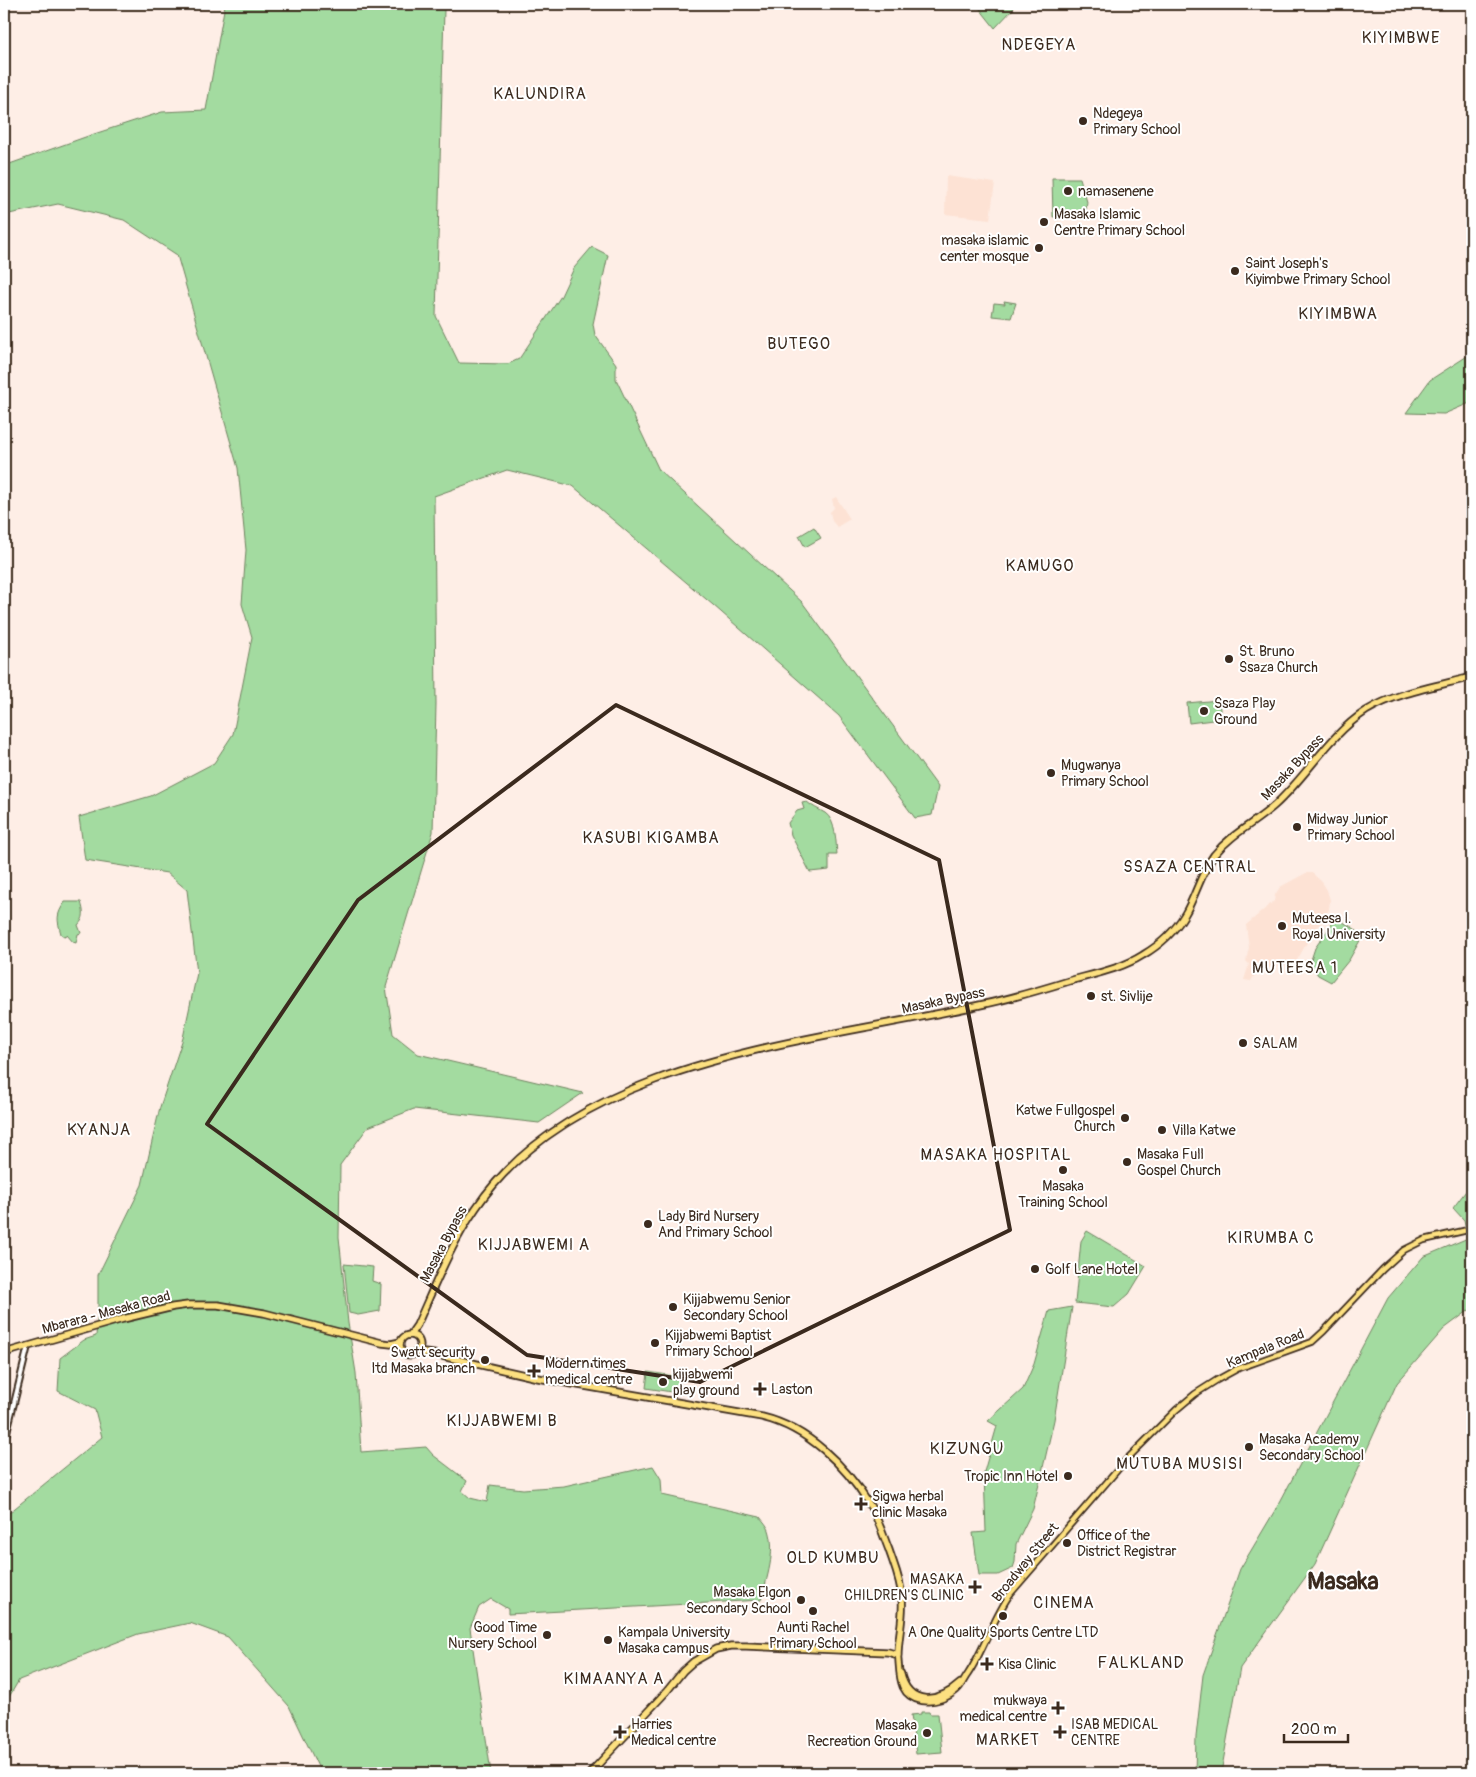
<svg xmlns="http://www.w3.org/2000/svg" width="1476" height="1777" viewBox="0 0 1476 1777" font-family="Pangolin,sans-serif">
	<rect width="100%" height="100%" fill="#feeee6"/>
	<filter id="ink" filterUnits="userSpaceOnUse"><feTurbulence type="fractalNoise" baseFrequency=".02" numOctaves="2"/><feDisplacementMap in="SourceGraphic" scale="10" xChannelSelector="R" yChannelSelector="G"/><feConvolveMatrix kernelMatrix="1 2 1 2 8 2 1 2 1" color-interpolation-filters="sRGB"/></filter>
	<g filter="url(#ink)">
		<path fill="#fde2d4" d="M 946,176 L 995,183 L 990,219 L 945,214 Z
			M 836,497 L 850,519 L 837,527 L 832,521 L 830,512 L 834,508 L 832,499 Z
			M 1306,873 L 1312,873 L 1322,882 L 1327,890 L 1330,900 L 1329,909 L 1325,918 L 1314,930 L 1295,964 L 1273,966 L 1256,973 L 1251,981 L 1244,980 L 1249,964 L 1246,961 L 1249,947 L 1246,925 L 1274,901 L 1275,895 L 1280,887 Z"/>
		<path fill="#a3dba0" stroke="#6f825f" d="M 225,4 L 446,4 L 444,9 L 436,316 L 459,363 L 508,364 L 519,359 L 561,296 L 574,268 L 592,247 L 608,255 L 593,324 L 595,335 L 616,364 L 616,379 L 659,470 L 802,602 L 938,787 L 932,815 L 915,818 L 839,716 L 713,605 L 573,486 L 507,470 L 434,496 L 436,704 L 433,832 L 386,987 L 393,1034 L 418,1054 L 583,1093 L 539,1123 L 414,1109 L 368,1127 L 340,1165 L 339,1237 L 348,1323 L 356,1373 L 361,1452 L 426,1447 L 433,1455 L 467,1481 L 462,1491 L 470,1498 L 487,1502 L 490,1485 L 523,1489 L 564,1486 L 653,1466 L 661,1479 L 662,1495 L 760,1517 C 763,1521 767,1525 769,1530 C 776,1552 767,1578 761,1600 L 508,1614 L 508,1609 L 491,1599 L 479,1607 L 470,1628 L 491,1773 L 321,1773 L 289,1706 L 228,1637 L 190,1623 L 138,1634 L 19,1680 L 6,1702 L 4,1703 L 4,1517 L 102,1437 L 95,1410 L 58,1391 L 60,1358 L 84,1340 L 96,1336 L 98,1309 L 98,1275 L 142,1185 L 160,1107 L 183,1038 L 197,973 L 187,890 L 167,873 L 85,860 L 79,817 L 151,796 L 214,763 L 233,734 L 252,637 L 242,604 L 246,550 L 238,468 L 177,255 L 124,220 L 58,204 L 4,215 L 4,166 L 91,135 L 162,112 L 206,110 Z
			M 976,4 L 1008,4 L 1014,8 L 995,28 Z
			M 1052,178 L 1080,178 L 1087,202 L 1086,210 L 1053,217 Z
			M 1004,301 L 1016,303 L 1011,318 L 992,316 L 994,303 L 1005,304 Z
			M 1472,353 L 1472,402 L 1444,414 L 1406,413 L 1430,380 Z
			M 814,527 L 821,538 L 805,547 L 799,536 Z
			M 1219,700 L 1221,719 L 1189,723 L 1187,703 Z
			M 807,802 C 813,807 818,809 825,813 C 836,820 836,843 837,855 L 829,855 L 829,870 L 810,872 L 791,835 L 788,823 L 797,811 L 804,809 L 802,803 Z
			M 65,902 L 81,902 C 84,912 85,918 78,925 L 81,933 L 78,934 L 76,943 L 73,942 L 67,935 L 64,936 L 61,934 C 57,919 56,915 65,902 Z
			M 1336,918 L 1355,929 L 1362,937 L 1349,960 L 1331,982 L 1318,975 L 1310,963 L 1315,948 Z
			M 1472,1183 L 1472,1308 L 1444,1329 L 1397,1383 L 1315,1564 L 1240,1668 L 1221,1773 L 1195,1773 L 1196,1737 L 1203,1675 L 1240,1569 L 1280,1502 L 1388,1298 L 1423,1257 L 1468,1238 L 1464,1220 L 1453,1208 Z
			M 1087,1231 L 1146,1266 L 1129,1294 L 1114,1307 L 1075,1303 L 1081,1241 Z
			M 344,1264 L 373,1267 L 372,1281 L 381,1284 L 380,1311 L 358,1315 L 349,1313 Z
			M 1072,1307 L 1054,1420 L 1045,1459 L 1033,1509 L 1016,1544 L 1015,1562 L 1013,1568 L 998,1575 L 979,1575 L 973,1533 L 986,1532 L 984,1472 L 997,1426 L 988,1421 L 1023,1389 L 1034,1364 L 1049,1311 Z
			M 648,1372 L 681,1377 L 678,1393 L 646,1388 Z
			M 921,1712 L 929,1712 L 930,1714 L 938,1714 L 942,1752 L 916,1754 L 911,1715 L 921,1714 Z"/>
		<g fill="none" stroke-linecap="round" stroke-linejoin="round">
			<defs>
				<path id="secondary" d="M 4,1444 L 28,1346"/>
				<path id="primary" d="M 898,1655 C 900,1674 897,1696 922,1701 C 935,1703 948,1698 957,1690 C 962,1686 964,1679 968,1674 C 985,1648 993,1618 1011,1593 L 1127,1459 L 1176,1410 L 1195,1394 L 1217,1380 L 1237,1369 L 1312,1342 L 1324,1331 L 1383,1269 L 1404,1250 L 1424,1240 L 1472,1229
					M 901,1673 C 909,1707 939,1702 960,1683"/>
				<path id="highway" d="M 410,1335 L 417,1325 C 435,1285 451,1244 476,1208 C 579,1056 816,1042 980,1005 C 1010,999 1040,990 1069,981 C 1094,974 1121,969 1143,955 C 1160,945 1175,931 1185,914 C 1196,895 1201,873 1214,855 C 1231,834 1255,823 1275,805 C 1307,776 1329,735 1366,711 C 1397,692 1437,686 1472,677
					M400 1345a10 10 0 1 1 20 0a10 10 0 1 1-20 0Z
					M 416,1352 L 433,1354 L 538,1378 L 762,1417 C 808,1428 845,1465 869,1504 C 878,1518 883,1535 889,1550 C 894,1565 901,1581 902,1598 C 904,1617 898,1636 898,1655 L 888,1652 L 746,1646 L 731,1646 L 716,1649 L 693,1662 L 683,1671 L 667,1691 L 590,1773
					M 4,1353 L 123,1319 L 173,1307 L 188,1305 L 218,1305 L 264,1313 L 382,1343 L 391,1344 L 400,1342"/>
			</defs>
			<use href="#secondary" stroke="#3b2a1e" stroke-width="8"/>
			<use href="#primary" stroke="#3b2a1e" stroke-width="8"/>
			<use href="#highway" stroke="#3b2a1e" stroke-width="9"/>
			<use href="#secondary" stroke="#fff" stroke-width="4"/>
			<use href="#primary" stroke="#fde080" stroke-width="4.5"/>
			<use href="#highway" stroke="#fde080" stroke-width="5.5"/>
		</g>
	</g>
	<path fill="none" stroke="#3b2a1e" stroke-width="4" stroke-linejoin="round" d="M 616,705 L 939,860 L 1010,1230 L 700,1382 L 527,1355 L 207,1124 L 358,900 Z"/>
	<g fill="#3b2a1e" stroke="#fff" stroke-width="2">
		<circle cx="1083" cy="121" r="5"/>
		<circle cx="1068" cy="191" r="5"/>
		<circle cx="1044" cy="222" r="5"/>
		<circle cx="1039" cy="248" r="5"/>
		<circle cx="1235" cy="271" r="5"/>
		<circle cx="1229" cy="659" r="5"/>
		<circle cx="1204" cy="711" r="5"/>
		<circle cx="1051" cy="773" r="5"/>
		<circle cx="1297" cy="827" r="5"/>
		<circle cx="1282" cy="926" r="5"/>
		<circle cx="1091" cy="996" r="5"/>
		<circle cx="1243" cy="1043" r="5"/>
		<circle cx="1125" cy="1118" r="5"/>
		<circle cx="1162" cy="1130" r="5"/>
		<circle cx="1127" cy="1162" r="5"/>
		<circle cx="1063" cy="1170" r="5"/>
		<circle cx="648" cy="1224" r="5"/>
		<circle cx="1035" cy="1269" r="5"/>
		<circle cx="673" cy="1307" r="5"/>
		<circle cx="655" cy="1343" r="5"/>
		<circle cx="485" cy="1360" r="5"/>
		<path d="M531.5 1363.5h5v5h5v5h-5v5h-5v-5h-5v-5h5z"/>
		<circle cx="663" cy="1382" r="5"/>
		<path d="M757.5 1381.5h5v5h5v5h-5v5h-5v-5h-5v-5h5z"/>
		<circle cx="1249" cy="1447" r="5"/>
		<circle cx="1068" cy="1476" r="5"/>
		<path d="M858.5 1496.5h5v5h5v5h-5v5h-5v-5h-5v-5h5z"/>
		<circle cx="1067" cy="1543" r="5"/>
		<path d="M972.5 1579.5h5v5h5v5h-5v5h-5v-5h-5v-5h5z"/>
		<circle cx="801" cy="1600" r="5"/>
		<circle cx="813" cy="1611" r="5"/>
		<circle cx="1003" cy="1616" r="5"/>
		<circle cx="547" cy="1635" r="5"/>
		<circle cx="608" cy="1640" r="5"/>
		<path d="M984.5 1656.5h5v5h5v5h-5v5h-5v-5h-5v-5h5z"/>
		<path d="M1055.5 1700.5h5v5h5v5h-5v5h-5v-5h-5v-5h5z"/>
		<path d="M617.5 1724.5h5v5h5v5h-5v5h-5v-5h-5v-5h5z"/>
		<path d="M1057.5 1724.5h5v5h5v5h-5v5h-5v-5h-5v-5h5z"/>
		<circle cx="927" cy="1733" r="5"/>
	</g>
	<g text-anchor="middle" stroke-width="4" stroke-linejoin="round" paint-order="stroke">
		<g font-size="14" fill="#3b2a1e" stroke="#fff" text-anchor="start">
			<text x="1093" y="118">Ndegeya<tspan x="1093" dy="16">Primary School</tspan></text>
			<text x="1078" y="196">namasenene</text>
			<text x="1054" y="219">Masaka Islamic<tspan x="1054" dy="16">Centre Primary School</tspan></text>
			<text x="1029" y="245" text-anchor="end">masaka islamic<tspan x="1029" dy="16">center mosque</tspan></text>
			<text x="1245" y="268">Saint Joseph's<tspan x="1245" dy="16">Kiyimbwe Primary School</tspan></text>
			<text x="1239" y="656">St. Bruno<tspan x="1239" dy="16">Ssaza Church</tspan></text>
			<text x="1214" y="708">Ssaza Play<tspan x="1214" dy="16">Ground</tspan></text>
			<text x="1061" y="770">Mugwanya<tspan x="1061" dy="16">Primary School</tspan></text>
			<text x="1307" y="824">Midway Junior<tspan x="1307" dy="16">Primary School</tspan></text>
			<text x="1292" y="923">Muteesa I.<tspan x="1292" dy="16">Royal University</tspan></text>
			<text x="1101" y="1001">st. Sivlije</text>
			<text x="1253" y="1048">SALAM</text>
			<text x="1115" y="1115" text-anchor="end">Katwe Fullgospel<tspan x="1115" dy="16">Church</tspan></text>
			<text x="1172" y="1135">Villa Katwe</text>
			<text x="1137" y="1159">Masaka Full<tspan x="1137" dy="16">Gospel Church</tspan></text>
			<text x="1063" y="1191" text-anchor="middle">Masaka<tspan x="1063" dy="16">Training School</tspan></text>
			<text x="658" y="1221">Lady Bird Nursery<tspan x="658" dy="16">And Primary School</tspan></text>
			<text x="1045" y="1274">Golf Lane Hotel</text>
			<text x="683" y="1304">Kijjabwemu Senior<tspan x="683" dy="16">Secondary School</tspan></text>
			<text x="665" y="1340">Kijjabwemi Baptist<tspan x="665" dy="16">Primary School</tspan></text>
			<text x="475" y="1357" text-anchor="end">Swatt security<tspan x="475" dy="16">ltd Masaka branch</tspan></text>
			<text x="545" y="1368">Modern times<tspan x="545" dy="16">medical centre</tspan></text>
			<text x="673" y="1379">kijjabwemi<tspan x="673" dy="16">play ground</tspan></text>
			<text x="771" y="1394">Laston</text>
			<text x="1259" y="1444">Masaka Academy<tspan x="1259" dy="16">Secondary School</tspan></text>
			<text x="1058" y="1481" text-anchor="end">Tropic Inn Hotel</text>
			<text x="872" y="1501">Sigwa herbal<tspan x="872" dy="16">clinic Masaka</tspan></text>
			<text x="1077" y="1540">Office of the<tspan x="1077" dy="16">District Registrar</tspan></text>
			<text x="964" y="1584" text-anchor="end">MASAKA<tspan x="964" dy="16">CHILDREN'S CLINIC</tspan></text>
			<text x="791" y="1597" text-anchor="end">Masaka Elgon<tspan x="791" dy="16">Secondary School</tspan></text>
			<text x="537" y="1632" text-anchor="end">Good Time<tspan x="537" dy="16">Nursery School</tspan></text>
			<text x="813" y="1632" text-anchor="middle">Aunti Rachel<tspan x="813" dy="16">Primary School</tspan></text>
			<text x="618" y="1637">Kampala University<tspan x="618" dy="16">Masaka campus</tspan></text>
			<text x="1003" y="1637" text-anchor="middle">A One Quality Sports Centre LTD</text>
			<text x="998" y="1669">Kisa Clinic</text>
			<text x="1047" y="1705" text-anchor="end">mukwaya<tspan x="1047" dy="16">medical centre</tspan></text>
			<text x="631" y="1729">Harries<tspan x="631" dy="16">Medical centre</tspan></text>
			<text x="1071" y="1729">ISAB MEDICAL<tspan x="1071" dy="16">CENTRE</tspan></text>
			<text x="917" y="1730" text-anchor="end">Masaka<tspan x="917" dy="16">Recreation Ground</tspan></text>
		</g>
		<g font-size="14" fill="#3b2a1e" stroke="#fff">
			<text transform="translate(1292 767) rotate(-47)" y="5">Masaka Bypass</text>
			<text transform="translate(943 1000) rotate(-12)" y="5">Masaka Bypass</text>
			<text transform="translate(443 1244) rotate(-62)" y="5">Masaka Bypass</text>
			<text transform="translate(106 1312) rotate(-15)" y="5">Mbarara - Masaka Road</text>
			<text transform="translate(1265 1348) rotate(-22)" y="5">Kampala Road</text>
			<text transform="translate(1025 1562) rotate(-51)" y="5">Broadway Street</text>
		</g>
		<g font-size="16" letter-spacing="1" fill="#3b2a1e" stroke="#fff">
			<text x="1401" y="43">KIYIMBWE</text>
			<text x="1039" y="50">NDEGEYA</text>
			<text x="540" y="99">KALUNDIRA</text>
			<text x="1338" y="319">KIYIMBWA</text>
			<text x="799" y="349">BUTEGO</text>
			<text x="1040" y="571">KAMUGO</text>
			<text x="651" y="843">KASUBI KIGAMBA</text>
			<text x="1190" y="872">SSAZA CENTRAL</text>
			<text x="1295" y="973">MUTEESA 1</text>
			<text x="99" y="1135">KYANJA</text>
			<text x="996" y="1160">MASAKA HOSPITAL</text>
			<text x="1271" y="1243">KIRUMBA C</text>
			<text x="534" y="1250">KIJJABWEMI A</text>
			<text x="502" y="1426">KIJJABWEMI B</text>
			<text x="967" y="1454">KIZUNGU</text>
			<text x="1180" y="1469">MUTUBA MUSISI</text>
			<text x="833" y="1563">OLD KUMBU</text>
			<text x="1064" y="1608">CINEMA</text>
			<text x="1141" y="1668">FALKLAND</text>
			<text x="614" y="1684">KIMAANYA A</text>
			<text x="1008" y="1745">MARKET</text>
		</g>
		<g font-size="24" font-weight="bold" fill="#3b2a1e" stroke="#fff">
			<text x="1343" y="1589">Masaka</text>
		</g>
	</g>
	<rect width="1476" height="1777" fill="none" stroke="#fff" stroke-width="20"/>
	<rect x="10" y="10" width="1456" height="1757" fill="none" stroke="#3b2a1e" stroke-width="2" filter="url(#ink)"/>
	<path d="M1284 1734v8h64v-8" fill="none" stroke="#3b2a1e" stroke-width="2.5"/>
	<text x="1291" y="1734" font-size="15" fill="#3b2a1e" stroke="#ffffff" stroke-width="4" paint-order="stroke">200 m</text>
</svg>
